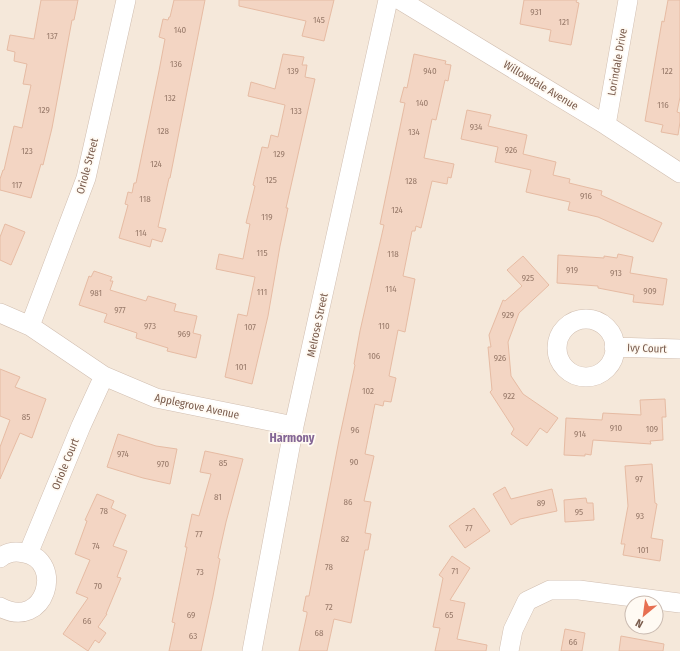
<svg xmlns="http://www.w3.org/2000/svg" width="680" height="651" viewBox="0 0 680 651" font-family="'Fira Sans Condensed',sans-serif">
	<rect width="100%" height="100%" fill="#fdf6ec"/>
	<path fill="#f5e8da" fill-rule="evenodd" d="M 0,0 L 680,0 L 680,651 L 0,651 ZM 632,603 L 656,603 L 656,627 L 632,627 Z"/>
	<path fill="#f3d5c3" stroke="#e6bba3" d="M 41,0 L 78,0 L 74,20 L 72,20 L 52,128 L 43,165 L 41,164 L 31,198 L 0,190 L 0,179 L 3,170 L 4,170 L 14,126 L 22,128 L 31,85 L 23,84 L 27,64 L 14,61 L 15,52 L 7,50 L 10,35 L 34,39 Z
		M 174,0 L 205,0 L 170,178 L 169,178 L 158,227 L 166,229 L 162,242 L 152,239 L 150,247 L 119,238 L 128,205 L 125,204 L 128,192 L 132,193 L 134,183 L 136,183 L 159,71 L 165,39 L 159,37 L 163,19 L 168,20 L 169,17 L 170,17 Z
		M 239,0 L 334,0 L 324,41 L 302,36 L 306,21 L 239,6 Z
		M 524,0 L 577,0 L 576,2 L 579,3 L 571,45 L 549,41 L 551,30 L 520,24 Z
		M 668,0 L 680,0 L 680,97 L 677,112 L 680,113 L 680,122 L 678,135 L 661,132 L 663,125 L 645,121 L 662,21 L 664,22 Z
		M 283,54 L 304,57 L 302,65 L 307,65 L 305,77 L 315,79 L 286,208 L 288,208 L 280,246 L 268,316 L 252,384 L 225,377 L 238,314 L 247,316 L 255,277 L 216,269 L 219,254 L 243,259 L 250,224 L 246,223 L 255,186 L 253,185 L 262,147 L 268,148 L 271,135 L 278,137 L 285,105 L 248,96 L 251,82 L 275,89 Z
		M 414,54 L 446,61 L 445,64 L 451,65 L 448,81 L 445,80 L 436,120 L 432,119 L 424,158 L 454,164 L 451,178 L 448,177 L 447,184 L 432,181 L 421,228 L 416,226 L 415,231 L 412,231 L 403,276 L 415,279 L 405,332 L 398,330 L 389,376 L 396,378 L 391,402 L 384,401 L 383,406 L 375,404 L 365,454 L 374,456 L 364,501 L 371,502 L 365,533 L 371,534 L 368,550 L 365,550 L 351,623 L 334,619 L 327,651 L 299,651 L 307,614 L 307,612 L 303,611 L 306,596 L 309,596 L 339,440 L 355,365 L 354,364 L 360,331 L 384,225 L 380,224 L 405,103 L 400,102 L 404,87 L 407,88 Z
		M 467,110 L 491,115 L 488,126 L 527,135 L 523,154 L 556,162 L 553,175 L 570,179 L 569,183 L 602,191 L 601,195 L 662,223 L 653,242 L 598,217 L 568,210 L 570,202 L 526,192 L 531,170 L 495,162 L 498,147 L 461,139 Z
		M 5,224 L 25,232 L 11,265 L 0,260 L 0,237 Z
		M 618,254 L 633,257 L 630,273 L 667,279 L 663,305 L 633,302 L 634,295 L 598,288 L 598,286 L 557,283 L 558,255 L 604,258 L 604,256 L 617,258 Z
		M 523,256 L 549,285 L 519,313 L 508,342 L 511,376 L 523,394 L 558,418 L 547,433 L 540,428 L 527,446 L 511,434 L 514,429 L 490,392 L 492,390 L 488,347 L 491,347 L 489,335 L 503,300 L 505,301 L 522,286 L 507,270 Z
		M 94,271 L 112,277 L 110,281 L 113,281 L 110,290 L 146,301 L 148,296 L 176,304 L 174,311 L 197,316 L 193,333 L 201,335 L 196,358 L 167,351 L 168,348 L 136,338 L 137,333 L 104,322 L 107,314 L 79,305 L 89,276 L 91,277 Z
		M 0,369 L 20,377 L 15,387 L 46,399 L 32,438 L 20,433 L 0,479 L 0,447 L 10,420 L 0,416 Z
		M 665,399 L 666,417 L 662,417 L 663,440 L 650,441 L 651,444 L 593,440 L 591,455 L 585,454 L 585,456 L 564,455 L 566,418 L 602,420 L 603,413 L 641,415 L 640,400 Z
		M 118,434 L 156,446 L 177,449 L 170,484 L 143,478 L 107,467 Z
		M 205,451 L 243,459 L 226,522 L 218,558 L 220,559 L 213,596 L 201,651 L 169,651 L 175,623 L 172,622 L 187,547 L 185,547 L 192,514 L 199,516 L 211,474 L 200,472 Z
		M 652,464 L 655,503 L 657,504 L 651,538 L 663,540 L 660,561 L 623,555 L 625,544 L 621,544 L 628,506 L 625,466 Z
		M 505,487 L 511,499 L 552,489 L 557,511 L 520,519 L 511,525 L 493,494 Z
		M 97,494 L 114,501 L 111,508 L 126,515 L 113,546 L 127,551 L 117,577 L 121,578 L 106,614 L 107,614 L 98,627 L 106,633 L 99,643 L 95,640 L 88,651 L 63,634 L 88,598 L 76,593 L 90,560 L 75,554 L 87,521 L 85,520 Z
		M 586,498 L 587,503 L 593,503 L 594,520 L 565,522 L 564,500 Z
		M 474,508 L 490,531 L 465,548 L 449,526 Z
		M 452,556 L 470,568 L 450,600 L 465,603 L 457,639 L 487,645 L 486,651 L 435,651 L 440,628 L 433,627 L 443,578 L 439,575 Z
		M 565,629 L 585,633 L 582,651 L 561,651 Z
		M 621,636 L 664,644 L 663,651 L 619,651 Z"/>
	<g fill="none" stroke-linecap="round" stroke-linejoin="round">
		<defs>
			<path id="street" d="M 400,0 L 606,125 L 680,173
				M 606,125 L 628,0
				M 0,313 L 30,326 L 104,376 L 156,398 L 294,426
				M557 348a29 29 0 1 1 58 0a29 29 0 1 1-58 0Z
				M 30,326 L 86,178 L 126,0
				M 614,347 L 680,349
				M 28,554 L 81,426 L 104,376
				M 0,558 C 7,552 16,551 24,553 C 65,560 46,632 0,607
				M 252,651 L 294,426 L 388,0
				M 509,651 L 513,630 L 527,601 L 550,590 L 579,590 L 680,603"/>
		</defs>
		<use href="#street" stroke="#d1beb0" stroke-width="20"/>
		<use href="#street" stroke="#fff" stroke-width="19"/>
	</g>
	<g text-anchor="middle" stroke-width="3.5" stroke-linejoin="round" paint-order="stroke">
		<g font-size="9" fill="#987a6a">
			<text x="536" y="15">931</text>
			<text x="319" y="23">145</text>
			<text x="564" y="25">121</text>
			<text x="180" y="33">140</text>
			<text x="52" y="39">137</text>
			<text x="176" y="67">136</text>
			<text x="293" y="74">139</text>
			<text x="430" y="74">940</text>
			<text x="667" y="74">122</text>
			<text x="170" y="101">132</text>
			<text x="422" y="106">140</text>
			<text x="663" y="108">116</text>
			<text x="44" y="113">129</text>
			<text x="296" y="114">133</text>
			<text x="476" y="130">934</text>
			<text x="163" y="134">128</text>
			<text x="414" y="135">134</text>
			<text x="511" y="153">926</text>
			<text x="27" y="154">123</text>
			<text x="279" y="157">129</text>
			<text x="156" y="167">124</text>
			<text x="271" y="183">125</text>
			<text x="411" y="184">128</text>
			<text x="17" y="188">117</text>
			<text x="586" y="199">916</text>
			<text x="145" y="202">118</text>
			<text x="397" y="213">124</text>
			<text x="267" y="220">119</text>
			<text x="141" y="236">114</text>
			<text x="262" y="256">115</text>
			<text x="393" y="257">118</text>
			<text x="572" y="273">919</text>
			<text x="616" y="276">913</text>
			<text x="528" y="281">925</text>
			<text x="391" y="292">114</text>
			<text x="650" y="294">909</text>
			<text x="262" y="295">111</text>
			<text x="96" y="296">981</text>
			<text x="120" y="313">977</text>
			<text x="508" y="318">929</text>
			<text x="150" y="329">973</text>
			<text x="384" y="329">110</text>
			<text x="250" y="330">107</text>
			<text x="184" y="337">969</text>
			<text x="374" y="359">106</text>
			<text x="500" y="361">926</text>
			<text x="241" y="370">101</text>
			<text x="368" y="394">102</text>
			<text x="509" y="399">922</text>
			<text x="26" y="420">85</text>
			<text x="616" y="431">910</text>
			<text x="652" y="432">109</text>
			<text x="355" y="433">96</text>
			<text x="580" y="437">914</text>
			<text x="123" y="457">974</text>
			<text x="354" y="465">90</text>
			<text x="223" y="466">85</text>
			<text x="163" y="467">970</text>
			<text x="639" y="482">97</text>
			<text x="218" y="500">81</text>
			<text x="348" y="505">86</text>
			<text x="541" y="506">89</text>
			<text x="104" y="514">78</text>
			<text x="579" y="515">95</text>
			<text x="640" y="519">93</text>
			<text x="469" y="531">77</text>
			<text x="199" y="537">77</text>
			<text x="345" y="542">82</text>
			<text x="96" y="549">74</text>
			<text x="643" y="553">101</text>
			<text x="329" y="570">78</text>
			<text x="455" y="574">71</text>
			<text x="200" y="575">73</text>
			<text x="98" y="589">70</text>
			<text x="329" y="610">72</text>
			<text x="191" y="618">69</text>
			<text x="449" y="618">65</text>
			<text x="87" y="624">66</text>
			<text x="319" y="636">68</text>
			<text x="193" y="639">63</text>
			<text x="573" y="645">66</text>
		</g>
		<g font-size="11" fill="#7a5c4d" stroke="#fffaf3">
			<text transform="translate(617 62) rotate(-80)" y="4">Lorindale Drive</text>
			<text transform="translate(541 85) rotate(31)" y="4">Willowdale Avenue</text>
			<text transform="translate(87 166) rotate(-75)" y="4">Oriole Street</text>
			<text transform="translate(317 325) rotate(-78)" y="4">Melrose Street</text>
			<text transform="translate(647 348) rotate(2)" y="4">Ivy Court</text>
			<text transform="translate(197 406) rotate(12)" y="4">Applegrove Avenue</text>
			<text transform="translate(65 464) rotate(-68)" y="4">Oriole Court</text>
		</g>
		<g font-size="12" font-weight="bold" fill="#846695" stroke="#fffaf3">
			<text x="292" y="442">Harmony</text>
		</g>
	</g>
	<g transform="translate(644 615) rotate(209)"><circle r="19" fill="#fffaf3" stroke="#cabbb1"/>
	<path d="M0-3L7 15L0 10L-7 15Z" fill="#e76f51"/>
	<text y="-6" font-size="11" font-weight="bold" text-anchor="middle" fill="#7a5c4d">N</text>
	</g>
</svg>
